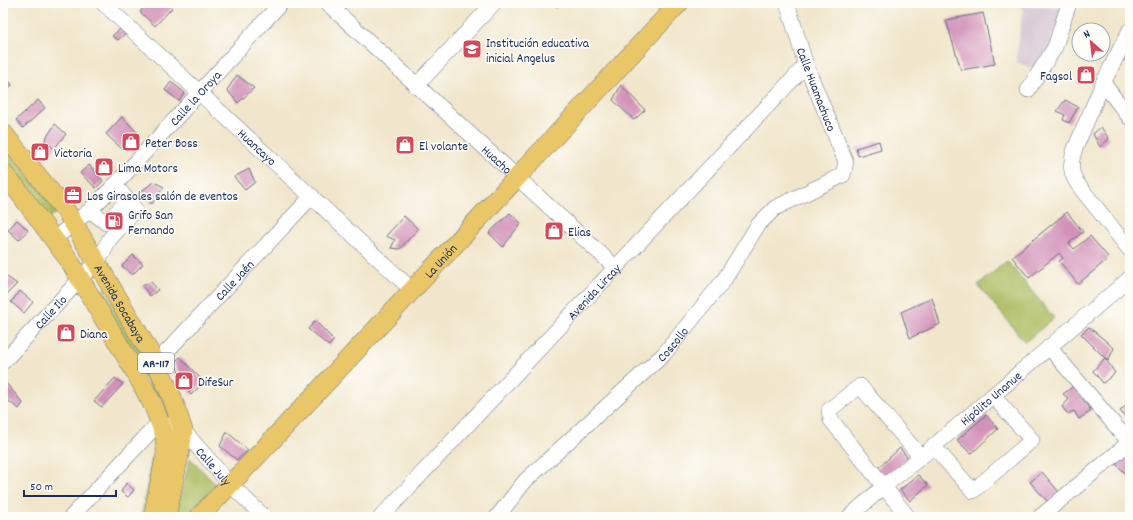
<svg xmlns="http://www.w3.org/2000/svg" width="1133" height="520" viewBox="0 0 1133 520" font-family="Dekko,sans-serif">
	<rect width="100%" height="100%" fill="#fdfcf7"/>
	<filter id="ink" filterUnits="userSpaceOnUse"><feTurbulence type="fractalNoise" baseFrequency=".025" numOctaves="2"/><feDisplacementMap in="SourceGraphic" scale="8" xChannelSelector="R" yChannelSelector="G"/><feConvolveMatrix kernelMatrix="1 2 1 2 8 2 1 2 1" color-interpolation-filters="sRGB"/></filter>
	<filter id="wash" filterUnits="userSpaceOnUse"><feTurbulence type="fractalNoise" baseFrequency=".012" numOctaves="4" result="noise"/><feDisplacementMap in="SourceGraphic" scale="16" xChannelSelector="R" yChannelSelector="G"/><feGaussianBlur stdDeviation="0.9" result="paint"/><feColorMatrix in="noise" values="0 0 0 0 0 0 0 0 0 0 0 0 0 0 0 0 0 1.4 0 .05"/><feComposite in="paint" operator="in"/></filter>
	<g filter="url(#wash)">
		<rect width="100%" height="100%" fill="#f1e6cb"/>
		<path fill="#cfbdce" d="M 1023,6 L 1068,9 L 1052,35 L 1049,74 L 1016,62 Z"/>
		<path fill="#abbc5f" stroke="#63765e" d="M 3,143 L 58,212 L 48,218 L 3,162 Z
			M 1007,261 L 1054,318 L 1025,342 L 978,285 Z
			M 105,288 L 165,394 L 157,398 L 96,293 Z
			M 152,458 L 159,459 L 149,517 L 141,517 Z
			M 190,458 L 216,485 L 185,517 L 175,517 Z"/>
		<g id="blocks">
			<path fill="#d291b8" d="M 147,3 L 167,3 L 172,8 L 155,26 L 140,12 Z
				M 553,3 L 561,3 L 557,7 Z
				M 983,13 L 995,64 L 961,70 L 946,20 Z
				M 121,28 L 126,33 L 118,40 L 112,36 Z
				M 1128,48 L 1130,50 L 1130,65 L 1120,57 Z
				M 3,74 L 12,85 L 3,93 Z
				M 237,75 L 254,88 L 238,103 L 227,90 Z
				M 171,82 L 185,93 L 179,101 L 165,90 Z
				M 621,85 L 645,110 L 634,120 L 613,100 Z
				M 38,100 L 45,108 L 23,128 L 16,120 Z
				M 1065,100 L 1078,107 L 1069,123 L 1063,120 L 1065,115 L 1057,111 Z
				M 122,117 L 139,134 L 122,149 L 106,134 Z
				M 55,124 L 66,134 L 54,149 L 45,140 Z
				M 1101,127 L 1109,139 L 1100,147 L 1093,134 Z
				M 879,141 L 881,149 L 858,156 L 856,148 Z
				M 89,165 L 103,181 L 96,188 L 80,173 Z
				M 249,169 L 255,182 L 245,190 L 234,177 Z
				M 154,182 L 164,187 L 152,204 L 140,192 Z
				M 1067,212 L 1083,232 L 1069,243 L 1074,249 L 1090,236 L 1109,258 L 1078,284 L 1059,261 L 1063,258 L 1059,253 L 1029,278 L 1012,257 Z
				M 510,213 L 521,223 L 503,247 L 489,233 Z
				M 404,216 L 418,229 L 400,249 L 391,248 L 395,240 L 386,236 Z
				M 17,220 L 28,230 L 19,240 L 8,230 Z
				M 133,255 L 143,264 L 132,275 L 122,266 Z
				M 3,274 L 17,284 L 6,295 L 3,292 Z
				M 151,282 L 158,290 L 150,296 L 142,286 Z
				M 20,291 L 33,302 L 24,313 L 11,302 Z
				M 932,298 L 940,324 L 910,338 L 901,312 Z
				M 315,321 L 334,340 L 329,346 L 308,329 Z
				M 1089,327 L 1114,348 L 1108,361 L 1081,334 Z
				M 180,357 L 204,382 L 191,395 L 174,363 Z
				M 1105,358 L 1115,373 L 1103,383 L 1093,371 Z
				M 115,378 L 123,384 L 102,407 L 94,401 Z
				M 6,383 L 23,403 L 19,409 L 3,397 L 3,387 Z
				M 1074,386 L 1091,411 L 1079,419 L 1074,411 L 1068,414 L 1062,407 L 1069,399 L 1063,394 Z
				M 1130,402 L 1130,422 L 1120,411 Z
				M 986,415 L 998,429 L 971,454 L 957,440 Z
				M 227,432 L 248,450 L 237,460 L 220,446 Z
				M 900,448 L 908,458 L 884,479 L 876,470 Z
				M 1128,452 L 1130,454 L 1130,474 L 1128,476 L 1116,464 Z
				M 1042,472 L 1059,492 L 1048,502 L 1030,482 Z
				M 918,475 L 928,485 L 910,501 L 900,490 Z
				M 126,483 L 134,490 L 128,497 L 121,492 Z"/>
		</g>
	</g>
	<g filter="url(#ink)">
		<use href="#blocks" fill-opacity="0" stroke="#666f84" stroke-width="1"/>
		<g fill="none" stroke-linecap="round" stroke-linejoin="round">
			<defs>
				<g id="minor">
					<path id="s1" d="M 103,3 C 205,99 310,194 412,290"/>
					<path id="s2" d="M 327,3 L 615,267"/>
					<path d="M 1130,30 L 1103,83 L 1074,151 C 1070,166 1070,173 1079,186 L 1130,250"/>
					<path d="M 1103,83 L 1130,118"/>
					<path d="M 416,86 L 494,3"/>
					<path d="M 1028,90 L 1055,47 L 1069,3"/>
					<path d="M 90,210 L 106,223 L 128,200"/>
					<path id="s3" d="M 54,239 L 90,210 L 115,185 L 281,3"/>
					<path d="M 1049,347 L 1130,443"/>
					<path id="s4" d="M 3,362 L 97,261 L 103,253 L 109,240 L 134,211 L 135,209 L 115,185"/>
					<path id="s5" d="M 156,363 L 312,196"/>
					<path d="M 934,447 L 973,491 L 1032,440 L 993,396"/>
					<path id="s6" d="M 71,517 L 152,430 L 160,423 L 183,430 L 230,484 L 264,517"/>
					<path id="s7" d="M 381,517 L 806,65"/>
					<path id="s8" d="M 497,517 L 525,481 L 664,354 L 724,280 L 758,225 L 775,208 L 843,175 L 846,162 L 806,65 L 787,3"/>
					<path id="s9" d="M 849,517 L 883,487 L 921,457 L 1130,278"/>
					<path d="M 908,517 L 831,420 L 829,410 L 860,386 L 921,457"/>
					<path d="M 1040,517 L 1130,442"/>
				</g>
				<g id="major">
					<path id="s10" d="M 3,133 L 66,211 L 74,224 L 156,363 L 172,397 L 183,430 L 179,456 L 166,517"/>
					<path d="M 3,173 L 16,188 L 69,260 L 137,375 L 154,407 L 165,436 L 166,453 L 153,517"/>
					<path id="s11" d="M 199,517 C 361,348 519,174 679,3"/>
				</g>
			</defs>
			<use href="#minor" stroke="#666f84" stroke-width="16"/>
			<use href="#major" stroke="#666f84" stroke-width="20"/>
			<use href="#minor" stroke="#fff" stroke-width="15"/>
			<use href="#major" stroke="#e9c769" stroke-width="19"/>
		</g>
	</g>
	<defs>
		<symbol id="school-square" viewBox="-11 -11 22 22"><rect x="-9" y="-9" width="18" height="18" rx="4" fill="#d1495b" stroke="#fdfcf7"/><path d="M0-5L7-2L0 1L-7-2ZM-4 1L0 2.5L4 1V4Q0 6-4 4Z" fill="#fff"/></symbol>
		<symbol id="shop-square" viewBox="-11 -11 22 22"><rect x="-9" y="-9" width="18" height="18" rx="4" fill="#d1495b" stroke="#fdfcf7"/><path d="M-5-2.5h2.3a2.7 3.5 0 0 1 5.4 0H5L5.5 6h-11ZM-1.5-2.5h3a1.5 2.3 0 0 0-3 0Z" fill="#fff"/></symbol>
		<symbol id="office-square" viewBox="-11 -11 22 22"><rect x="-9" y="-9" width="18" height="18" rx="4" fill="#d1495b" stroke="#fdfcf7"/><path d="M-6-3h4V-5.5h4V-3h4V5H-6ZM-1-4.5V-3h2v-1.5ZM-6 0V1H6V0Z" fill="#fff"/></symbol>
		<symbol id="fuel-square" viewBox="-11 -11 22 22"><rect x="-9" y="-9" width="18" height="18" rx="4" fill="#d1495b" stroke="#fdfcf7"/><path d="M-5.5-6h7V0h2V4h1.3V-2.5L3-4.5l.8-.8L6-3V5H2.5V1h-1V6h-7ZM-4.2-4.7v3.2H.2V-4.7Z" fill="#fff"/></symbol>
	</defs>
	<g fill-rule="evenodd">
		<use href="#school-square" x="461" y="38" width="22" height="22"/>
		<use href="#shop-square" x="1075" y="64" width="22" height="22"/>
		<use href="#shop-square" x="120" y="131" width="22" height="22"/>
		<use href="#shop-square" x="394" y="134" width="22" height="22"/>
		<use href="#shop-square" x="29" y="141" width="22" height="22"/>
		<use href="#shop-square" x="93" y="156" width="22" height="22"/>
		<use href="#office-square" x="62" y="184" width="22" height="22"/>
		<use href="#fuel-square" x="103" y="210" width="22" height="22"/>
		<use href="#shop-square" x="543" y="220" width="22" height="22"/>
		<use href="#shop-square" x="55" y="322" width="22" height="22"/>
		<use href="#shop-square" x="173" y="370" width="22" height="22"/>
	</g>
	<g text-anchor="middle" stroke-width="3.5" stroke-linejoin="round" paint-order="stroke">
		<rect fill="#fdfcf7" stroke="#5f6c8c" stroke-width="1" x="138" y="353" width="36" height="20" rx="3"/>
		<g font-size="12" font-weight="bold" fill="#1b2f5e">
			<text x="156" y="367">AR-117</text>
		</g>
		<g font-size="13" fill="#1b2f5e" stroke="#fdfcf7" text-anchor="start">
			<text x="486" y="47">Institución educativa<tspan x="486" dy="15">inicial Angelus</tspan></text>
			<text x="1072" y="80" text-anchor="end">Fagsol</text>
			<text x="145" y="147">Peter Boss</text>
			<text x="419" y="150">El volante</text>
			<text x="54" y="157">Victoria</text>
			<text x="118" y="172">Lima Motors</text>
			<text x="87" y="200">Los Girasoles salón de eventos</text>
			<text x="128" y="219">Grifo San<tspan x="128" dy="15">Fernando</tspan></text>
			<text x="568" y="236">Elias</text>
			<text x="80" y="338">Diana</text>
			<text x="198" y="386">DifeSur</text>
		</g>
		<g font-size="13" fill="#1b2f5e" stroke="#fdfcf7">
			<text transform="translate(817 89) rotate(69)" y="5">Calle Huamachuco</text>
			<text dy="5" stroke="none"><textPath href="#s3" startOffset="200">Calle la Oroya</textPath></text>
			<text dy="5" stroke="none"><textPath href="#s1" startOffset="211">Huancayo</textPath></text>
			<text dy="5" stroke="none"><textPath href="#s2" startOffset="231">Huacho</textPath></text>
			<text dy="5" stroke="none"><textPath href="#s11" startOffset="352">La Unión</textPath></text>
			<text dy="5" stroke="none"><textPath href="#s5" startOffset="114">Calle Jaén</textPath></text>
			<text dy="5" stroke="none"><textPath href="#s7" startOffset="310">Avenida Lircay</textPath></text>
			<text dy="5" stroke="none"><textPath href="#s10" startOffset="207">Avenida Socabaya</textPath></text>
			<text dy="5" stroke="none"><textPath href="#s4" startOffset="69">Calle Ilo</textPath></text>
			<text dy="5" stroke="none"><textPath href="#s8" startOffset="247">Coscollo</textPath></text>
			<text dy="5" stroke="none"><textPath href="#s9" startOffset="185">Hipólito Unanue</textPath></text>
			<text dy="5" stroke="none"><textPath href="#s6" startOffset="201">Calle July</textPath></text>
		</g>
	</g>
	<rect width="1133" height="520" fill="none" stroke="#fdfcf7" stroke-width="16"/>
	<g transform="translate(1091 42) rotate(332)"><circle r="19" fill="#fdfcf7" stroke="#a3aaba"/>
	<path d="M0-3L7 15L0 10L-7 15Z" fill="#d1495b"/>
	<text y="-6" font-size="11" font-weight="bold" text-anchor="middle" fill="#1b2f5e">N</text>
	</g>
	<path d="M24 490v6h92v-6" fill="none" stroke="#1b2f5e" stroke-width="2"/>
	<text x="30" y="490" font-size="12" fill="#1b2f5e" stroke="#fdfcf7" stroke-width="3" paint-order="stroke">50 m</text>
</svg>
